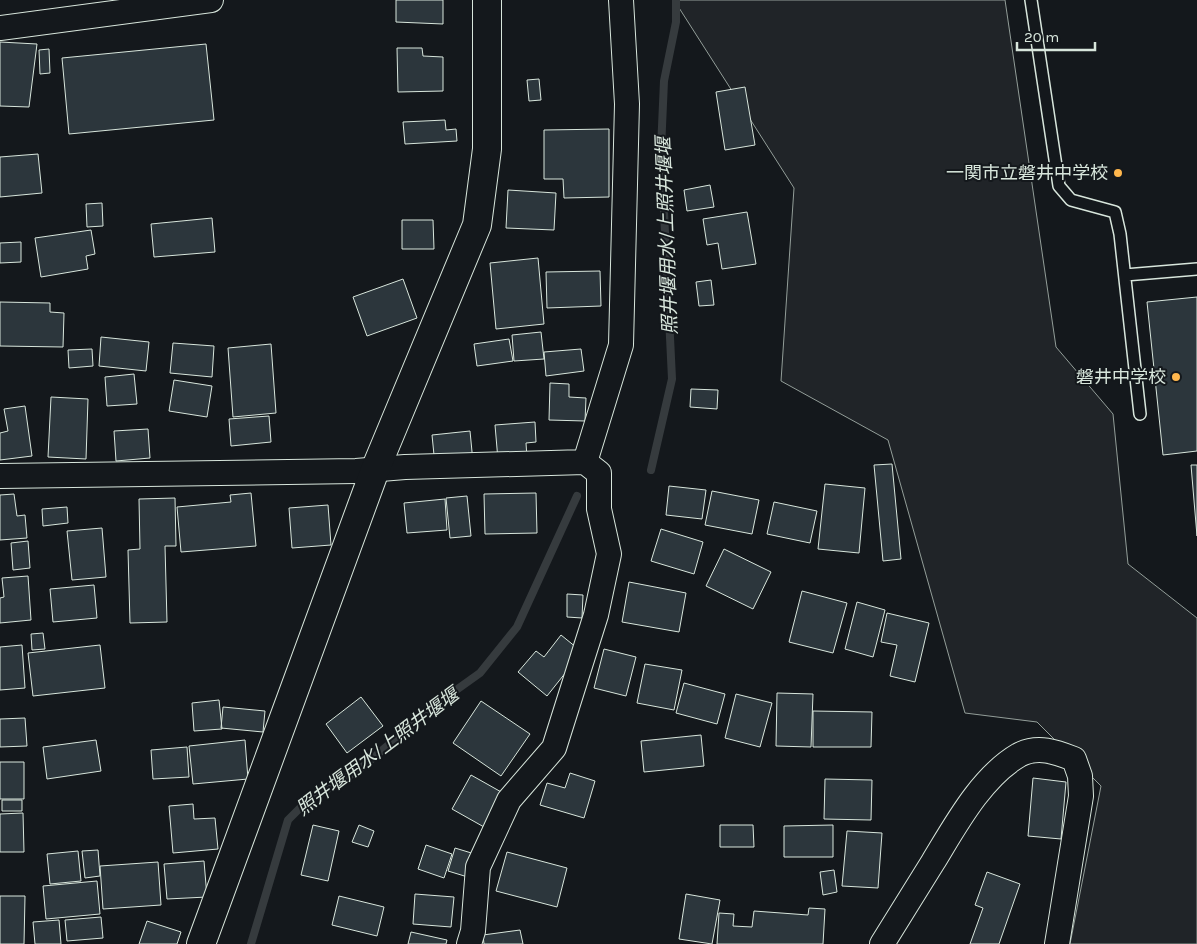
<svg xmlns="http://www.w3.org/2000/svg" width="1197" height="944" viewBox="0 0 1197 944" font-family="Karla,'Noto Sans JP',sans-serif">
	<rect width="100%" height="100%" fill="#14181c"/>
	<path fill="#202428" stroke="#939e99" d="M 674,0 L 1005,0 L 1056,347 L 1113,414 L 1128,564 L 1197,618 L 1197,944 L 1070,944 L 1101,786 L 1037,722 L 965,713 L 888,440 L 781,381 L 794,188 Z"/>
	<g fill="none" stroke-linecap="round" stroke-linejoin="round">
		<path stroke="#363b3e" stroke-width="8" d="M 651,470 L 672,379 L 661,149 L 664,81 L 676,22 L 676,0
			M 251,944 L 288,820 L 305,803 L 360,769 L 438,703 L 480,673 L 517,627 L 577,496"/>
	</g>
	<path fill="#2c363c" stroke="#d8e6dc" d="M 396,0 L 443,0 L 443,24 L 396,22 Z
		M 0,42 L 37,44 L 29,107 L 0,106 Z
		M 206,44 L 214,120 L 69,134 L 62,58 Z
		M 397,48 L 422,48 L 423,56 L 443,57 L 443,91 L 398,92 Z
		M 49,49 L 50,73 L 40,74 L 39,50 Z
		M 539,79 L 541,100 L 529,101 L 527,80 Z
		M 745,87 L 755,145 L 725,150 L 716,92 Z
		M 445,120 L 446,130 L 456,129 L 457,141 L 405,144 L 403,122 Z
		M 609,129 L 609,197 L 564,198 L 563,179 L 544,179 L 544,130 Z
		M 38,154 L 42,193 L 0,197 L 0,157 Z
		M 710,185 L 714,207 L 687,211 L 684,190 Z
		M 508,190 L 556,193 L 554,230 L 506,228 Z
		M 102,203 L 103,226 L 87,227 L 86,204 Z
		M 747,212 L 756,264 L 722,269 L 718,243 L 707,245 L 703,219 Z
		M 212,218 L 215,252 L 154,257 L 151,224 Z
		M 402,220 L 433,220 L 434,249 L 402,249 Z
		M 91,230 L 95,254 L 86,256 L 88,269 L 41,277 L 35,238 Z
		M 21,242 L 21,262 L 0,263 L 0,243 Z
		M 538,258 L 544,324 L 496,329 L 490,263 Z
		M 600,271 L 601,306 L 547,308 L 546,272 Z
		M 403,279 L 417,318 L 367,336 L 353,297 Z
		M 711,280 L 714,305 L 699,306 L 696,282 Z
		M 1197,297 L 1197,451 L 1163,455 L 1147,302 Z
		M 0,302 L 50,303 L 50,312 L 64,313 L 63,347 L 0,346 Z
		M 541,332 L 544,359 L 514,361 L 512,335 Z
		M 101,337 L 149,342 L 146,371 L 99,366 Z
		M 509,339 L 513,361 L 477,366 L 474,344 Z
		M 173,343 L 214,346 L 212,377 L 170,373 Z
		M 271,344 L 276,413 L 233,417 L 228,348 Z
		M 92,349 L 93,366 L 69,368 L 68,350 Z
		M 581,349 L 584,371 L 546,376 L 544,352 Z
		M 134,374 L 137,404 L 107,406 L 105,377 Z
		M 174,380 L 212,386 L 207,417 L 169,411 Z
		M 550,383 L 569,384 L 569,397 L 586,398 L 585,421 L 549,420 Z
		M 691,389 L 718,390 L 717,409 L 690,407 Z
		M 51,397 L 88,399 L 86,459 L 48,457 Z
		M 25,406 L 32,456 L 0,460 L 0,433 L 8,431 L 4,409 Z
		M 269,416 L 271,442 L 231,446 L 229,419 Z
		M 535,422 L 536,442 L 526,443 L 527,458 L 498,460 L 495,425 Z
		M 148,429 L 150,458 L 116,461 L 114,431 Z
		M 470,431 L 473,462 L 435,465 L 432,435 Z
		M 892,464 L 901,559 L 883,561 L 874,465 Z
		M 1191,465 L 1197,465 L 1197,536 Z
		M 825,484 L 865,488 L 859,553 L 818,549 Z
		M 669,486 L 706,490 L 702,519 L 666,515 Z
		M 712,491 L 759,500 L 752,534 L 705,525 Z
		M 251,493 L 256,546 L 181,552 L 177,507 L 231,502 L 230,495 Z
		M 536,493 L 537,533 L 485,534 L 484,494 Z
		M 14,494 L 17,516 L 25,515 L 27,538 L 0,540 L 0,495 Z
		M 467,496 L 471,536 L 450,538 L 446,498 Z
		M 175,498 L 176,546 L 165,546 L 167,622 L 130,623 L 128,550 L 140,549 L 139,499 Z
		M 445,499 L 447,530 L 407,533 L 404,503 Z
		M 774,502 L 817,511 L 810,543 L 767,534 Z
		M 328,505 L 331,545 L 292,548 L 289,508 Z
		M 67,507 L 68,523 L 43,526 L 42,509 Z
		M 102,528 L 106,577 L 72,580 L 67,531 Z
		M 661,529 L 703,542 L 694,574 L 651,561 Z
		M 28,541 L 30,568 L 13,570 L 11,543 Z
		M 724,549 L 771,572 L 753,609 L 706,586 Z
		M 28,576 L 31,620 L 0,623 L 0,598 L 4,597 L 2,578 Z
		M 629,582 L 686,593 L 679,632 L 622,622 Z
		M 94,585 L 97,618 L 53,622 L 50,589 Z
		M 802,591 L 847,603 L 833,653 L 789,642 Z
		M 567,594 L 583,595 L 582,618 L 567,617 Z
		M 857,602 L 885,610 L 873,657 L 845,649 Z
		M 887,613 L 929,623 L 915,682 L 890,676 L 897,645 L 881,642 Z
		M 43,633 L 45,649 L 32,650 L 31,634 Z
		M 561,635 L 582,652 L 547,696 L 518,672 L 536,651 L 544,657 Z
		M 22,645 L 25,688 L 0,690 L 0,647 Z
		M 100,645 L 105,688 L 33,696 L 28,653 Z
		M 604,649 L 636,657 L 626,696 L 594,688 Z
		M 645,664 L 682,670 L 674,710 L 637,703 Z
		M 684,683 L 725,694 L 717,724 L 676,713 Z
		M 777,693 L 813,694 L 811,747 L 776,746 Z
		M 736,694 L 772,703 L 760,747 L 725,738 Z
		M 361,697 L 383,726 L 347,753 L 326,724 Z
		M 219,700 L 222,729 L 194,731 L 192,703 Z
		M 481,701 L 530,734 L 501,776 L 453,743 Z
		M 223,707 L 265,711 L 263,732 L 221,728 Z
		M 813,711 L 872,712 L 871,747 L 813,747 Z
		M 25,718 L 27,746 L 0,747 L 0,719 Z
		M 701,735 L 704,766 L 644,772 L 641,741 Z
		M 96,740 L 101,771 L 47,779 L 43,747 Z
		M 245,740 L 248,779 L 193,784 L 189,746 Z
		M 187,747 L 189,777 L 153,779 L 151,750 Z
		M 0,762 L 24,762 L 24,799 L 0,799 Z
		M 570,773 L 595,781 L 584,818 L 540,805 L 547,783 L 565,788 Z
		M 471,775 L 503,793 L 484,827 L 452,809 Z
		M 1033,778 L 1066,782 L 1061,839 L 1028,836 Z
		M 825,779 L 872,780 L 871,820 L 824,819 Z
		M 2,800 L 22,800 L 22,811 L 2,811 Z
		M 193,804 L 194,819 L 215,818 L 218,849 L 173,853 L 169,806 Z
		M 23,813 L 24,852 L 0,852 L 0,814 Z
		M 313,825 L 339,831 L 328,881 L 301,875 Z
		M 359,825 L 374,831 L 368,847 L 352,842 Z
		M 720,825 L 753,825 L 754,847 L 720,847 Z
		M 833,825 L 833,857 L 784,857 L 784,826 Z
		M 847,831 L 882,833 L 878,888 L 842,886 Z
		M 426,845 L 452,854 L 444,878 L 418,869 Z
		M 455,848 L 478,855 L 471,878 L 448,871 Z
		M 98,850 L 100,876 L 85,878 L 82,851 Z
		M 78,851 L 81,881 L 50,884 L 47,854 Z
		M 507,852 L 567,868 L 557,907 L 496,891 Z
		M 204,861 L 207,897 L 167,899 L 164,864 Z
		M 158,862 L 161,905 L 103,909 L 100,866 Z
		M 834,870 L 837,892 L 823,895 L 820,872 Z
		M 987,872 L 1020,884 L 999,944 L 970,944 L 983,908 L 975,905 Z
		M 97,881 L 100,914 L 46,919 L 43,886 Z
		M 415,894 L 454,897 L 451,927 L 413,924 Z
		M 686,894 L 720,900 L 712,944 L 679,939 Z
		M 0,896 L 25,896 L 24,944 L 0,944 Z
		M 339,896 L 384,907 L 377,936 L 332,925 Z
		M 809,908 L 825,909 L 823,944 L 717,944 L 719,913 L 734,914 L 733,926 L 752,927 L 754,911 L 808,915 Z
		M 101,917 L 103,938 L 67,941 L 65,920 Z
		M 59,920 L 61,944 L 35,944 L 33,922 Z
		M 147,921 L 181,932 L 177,944 L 139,944 Z
		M 520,930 L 523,944 L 484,944 L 483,935 Z
		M 411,932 L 447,940 L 446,944 L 408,944 Z"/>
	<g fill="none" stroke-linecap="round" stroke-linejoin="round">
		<defs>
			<path id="service" d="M 1031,0 L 1059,186 L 1071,200 L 1115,212 L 1120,234 L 1140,414
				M 1125,275 L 1197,269"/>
			<path id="minor" d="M 0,28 L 211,0
				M 585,462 L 621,345 L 627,104 L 621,0
				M 0,476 L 356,471 L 405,467 L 585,462 L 599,473 L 599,509 L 609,554 L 596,615 L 554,748 L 509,800 L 478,867 L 473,931 L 469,944
				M 882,944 C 899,917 916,889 933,862 C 955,826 981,777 1019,755 C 1038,745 1056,752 1074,759 L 1080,776 L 1081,796 L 1057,944"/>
			<path id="tertiary" d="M 201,944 L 375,470 L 477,225 L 487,149 L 487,0"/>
		</defs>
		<use href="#service" stroke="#d8e6dc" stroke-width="14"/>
		<use href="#minor" stroke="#d8e6dc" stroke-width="26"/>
		<use href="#tertiary" stroke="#d8e6dc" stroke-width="30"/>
		<use href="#service" stroke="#14181c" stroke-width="11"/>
		<use href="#minor" stroke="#14181c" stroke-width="24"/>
		<use href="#tertiary" stroke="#14181c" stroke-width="28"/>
	</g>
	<g fill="#ffb74d" stroke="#14181c" stroke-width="2">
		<circle cx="1118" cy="173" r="5"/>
		<circle cx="1176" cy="377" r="5"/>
	</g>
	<g text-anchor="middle" stroke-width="4" stroke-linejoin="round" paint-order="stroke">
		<g font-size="18" fill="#d8e6dc" stroke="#14181c" text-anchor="end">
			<text x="1108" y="179">一関市立磐井中学校</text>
			<text x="1166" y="383">磐井中学校</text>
		</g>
		<g font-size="19" font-style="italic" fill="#d8e6dc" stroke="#14181c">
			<text transform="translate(666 236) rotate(-92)" y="7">照井堰用水/上照井堰堰</text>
			<text transform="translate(377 751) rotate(-37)" y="7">照井堰用水/上照井堰堰</text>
		</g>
	</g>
	<path d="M1017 42v8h78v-8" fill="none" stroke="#d8e6dc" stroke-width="2.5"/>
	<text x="1024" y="42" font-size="15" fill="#d8e6dc" stroke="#14181c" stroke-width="4" paint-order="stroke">20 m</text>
</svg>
